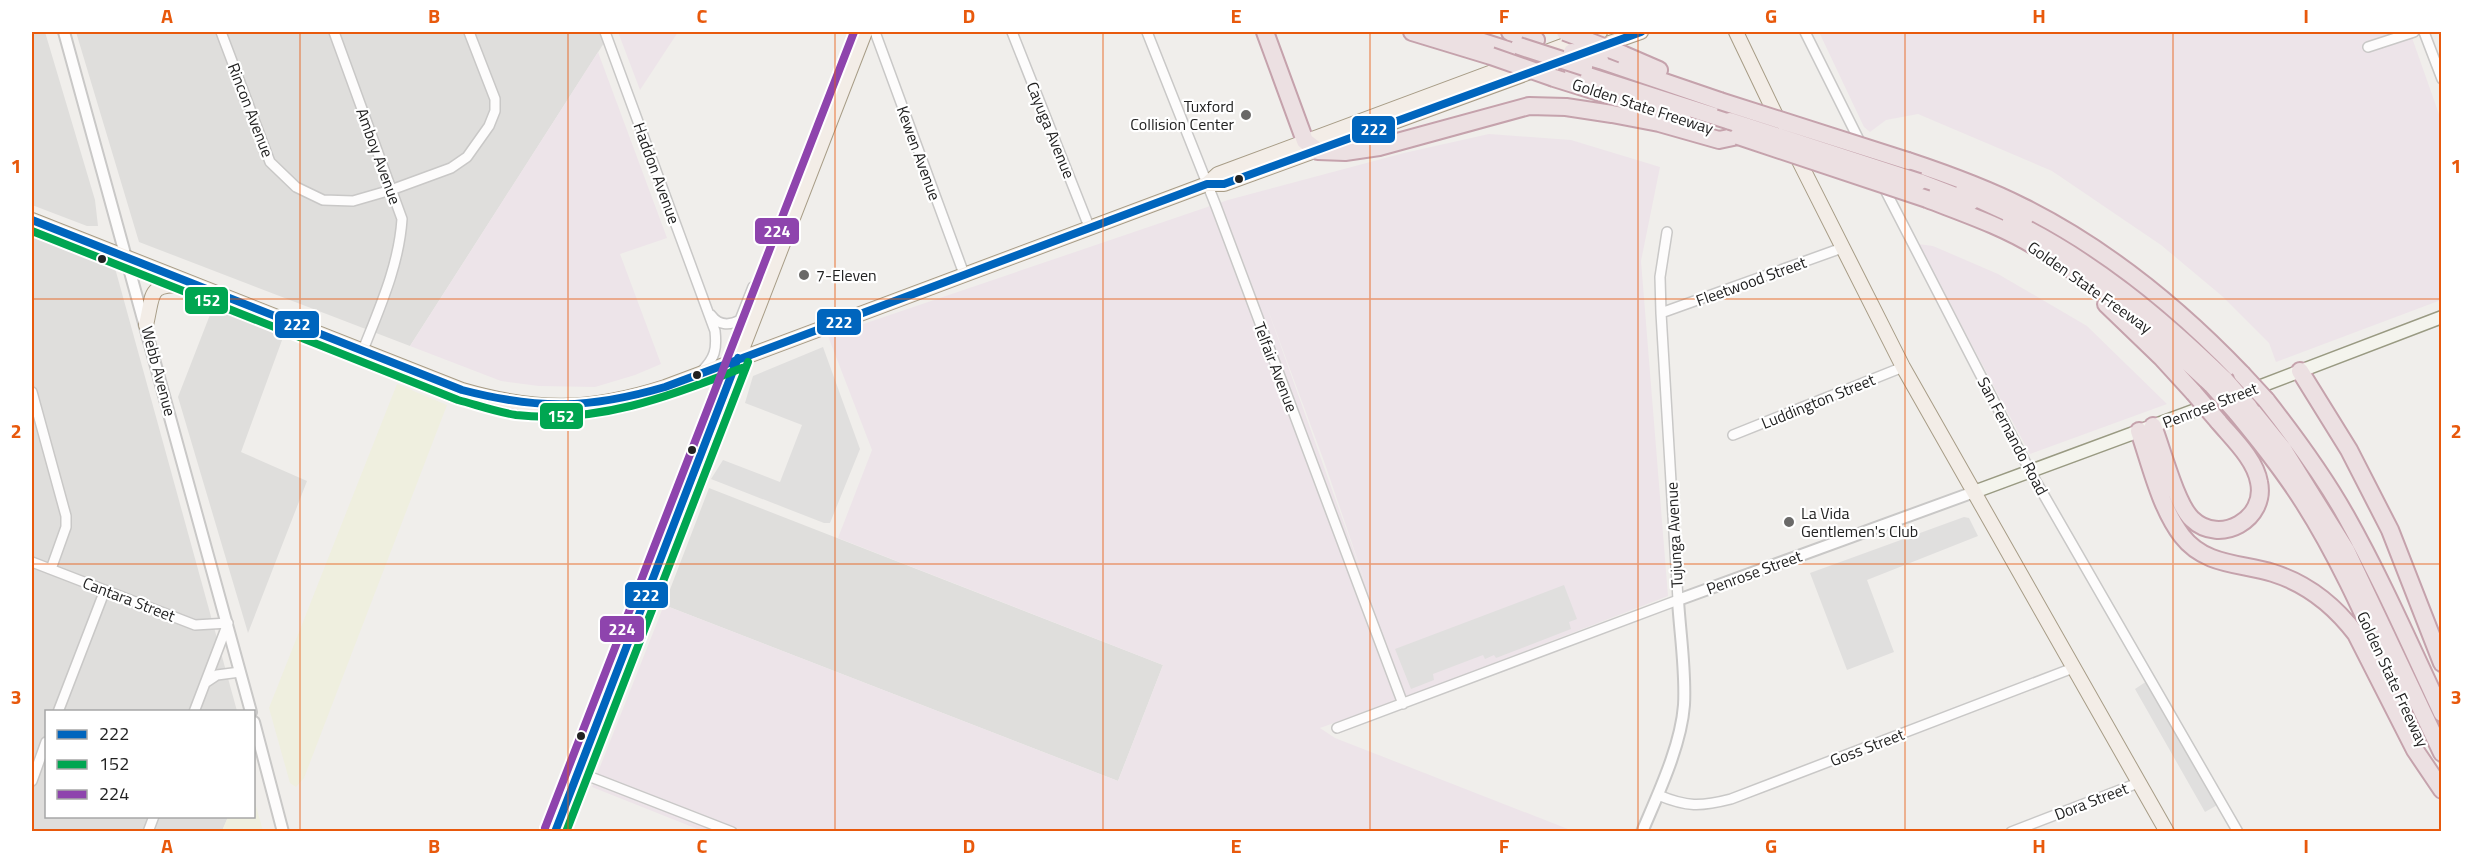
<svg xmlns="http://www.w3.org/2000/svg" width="2473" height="863" viewBox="0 0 2473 863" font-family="'Titillium Web',sans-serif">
	<rect width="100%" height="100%" fill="#f0eeeb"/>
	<path fill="#dfdedc" d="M 32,32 L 45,32 L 95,200 L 98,226 L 87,226 L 32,205 Z
		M 76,32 L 611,32 L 410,346 L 139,242 Z
		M 32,235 L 115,268 L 237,711 L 46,712 L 46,816 L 228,817 L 222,831 L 32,831 Z
		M 213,307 L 285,332 L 241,452 L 307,481 L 248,633 L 178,397 Z
		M 709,488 L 1163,665 L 1118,781 L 664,605 Z"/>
	<path fill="#ede4e9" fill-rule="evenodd" d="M 618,32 L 678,32 L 640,90 Z
		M 1819,32 L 2410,32 L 2441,120 L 2441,300 L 2276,362 L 2269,343 L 2222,296 L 2161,245 L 2052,171 L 1918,114 L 1886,120 L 1870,132 L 1864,127 Z
		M 598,52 L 667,238 L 620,254 L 661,364 L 635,375 L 595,387 L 539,386 L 501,381 L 410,346 Z
		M 1489,134 L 1571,140 L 1660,167 L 1641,261 L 1668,596 L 1406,697 L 1320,728 L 1335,738 L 1573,831 L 705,832 L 592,787 L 664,605 L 1118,781 L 1163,665 L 838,538 L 872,450 L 828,336 L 1228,200 L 1404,153 ZM 1264,299 L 1325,464 L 1375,611 L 1375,610 Z
		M 1918,244 L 1933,246 L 1998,274 L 2087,326 L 2167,404 L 2030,454 Z"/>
	<path fill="#efefdf" d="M 397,384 L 447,405 L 304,778 L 296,787 L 290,783 L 269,708 Z
		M 254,799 L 263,831 L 222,831 L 228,817 L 254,816 Z"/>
	<path fill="#e0dfde" d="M 823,347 L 860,449 L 830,523 L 824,523 L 711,479 L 723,460 L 780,482 L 802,425 L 745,403 L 753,376 Z
		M 1964,517 L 1969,518 L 1978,536 L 1867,580 L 1894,652 L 1847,670 L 1810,573 Z
		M 1564,585 L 1577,619 L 1569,622 L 1571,629 L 1496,658 L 1494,655 L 1485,659 L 1483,655 L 1433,674 L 1434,680 L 1411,689 L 1395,649 Z
		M 2147,681 L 2219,804 L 2205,812 L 2135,689 Z"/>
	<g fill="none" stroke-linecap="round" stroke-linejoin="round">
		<defs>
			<path id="minor" d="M 221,32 L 270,162 L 296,187 L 323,200 L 353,201 L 391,190 L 451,168 L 467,157 L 489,126 L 495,111 L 495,99 L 469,32
				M 334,32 L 402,219 C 399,265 380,307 363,350
				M 605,32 L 715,331 C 717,349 715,358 702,371
				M 875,32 L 964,274
				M 1012,32 L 1090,229
				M 1147,32 L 1216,206 L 1403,704
				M 1805,32 L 1862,146
				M 2424,32 L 2442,79
				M 2368,47 L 2414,32
				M 1882,184 L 2030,471 L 2238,832
				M 1661,313 L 1842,248
				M 711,315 C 718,325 729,326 740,320 L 753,287 L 769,278
				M 32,392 L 66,516 L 66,527 L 51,569
				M 1733,435 L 1903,367
				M 32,562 L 195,625 L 228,623
				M 205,683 L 217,675 L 240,672
				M 58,712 L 105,590
				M 194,712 L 228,623
				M 1337,728 L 1678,600 L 1661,313 L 1660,277 L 1667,232
				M 578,772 L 732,832
				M 32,781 L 46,742
				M 1658,795 C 1687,807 1700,807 1731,799 L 2073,668
				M 148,832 L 154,816
				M 2011,832 L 2138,783"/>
			<path id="tertiary" d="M 64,32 L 251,712
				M 254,722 L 283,832
				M 1642,832 C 1658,794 1681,746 1684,705 C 1686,671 1680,634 1678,600 L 1974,492"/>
			<path id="secondary" d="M 2248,391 L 2442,317
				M 1974,492 L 2231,397"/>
			<path id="primary" d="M 1736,32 L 1780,124
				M 1598,47 L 1641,32
				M 1793,149 L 1903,367 L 2167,832
				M 1207,184 L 1218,174 L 1600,32
				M 32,220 L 462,390 C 538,412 590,411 665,387 L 1207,184 L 1224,184 L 1566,59
				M 146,325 C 154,292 147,284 186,285
				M 555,832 L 865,32"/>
			<path id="motorway" d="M 1265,32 L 1305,141 L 1318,151 L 1345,152 L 1379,147 L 1529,106 L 1566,107 L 1612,114 L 1659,123 L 1719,140 L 1738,136
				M 1412,32 L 1491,56
				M 1452,32 L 1508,50
				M 1510,32 L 1536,40
				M 1622,54 L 1659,70
				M 1600,60 L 1720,101
				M 1573,71 L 1730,121
				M 1554,78 L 1682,118
				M 1908,161 C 1947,174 1986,188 2023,207 C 2105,248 2179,308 2242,374
				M 1919,182 L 1971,202
				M 1963,192 L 2024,220
				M 1927,199 C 1963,213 2002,226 2036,247 C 2101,286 2157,333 2212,385
				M 2011,221 C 2092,260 2161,318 2225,380
				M 2106,304 L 2162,358 L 2194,393
				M 2300,371 L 2349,450 L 2390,530 L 2442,663
				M 2266,400 C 2295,437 2323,475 2346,516 C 2382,580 2411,647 2442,713
				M 2249,407 L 2283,449 L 2346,550 L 2442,753
				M 2236,412 C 2260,441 2284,471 2304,503 C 2344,566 2373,636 2404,703
				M 2153,426 C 2162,449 2176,504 2192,519 C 2220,546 2267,519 2259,482 C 2255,459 2233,439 2218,421
				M 2139,431 C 2151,466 2160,507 2182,536 C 2205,566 2241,563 2273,573 C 2308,584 2334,605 2356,634 L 2415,750 L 2442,790"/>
		</defs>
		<use href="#minor" stroke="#c9c8c7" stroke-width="12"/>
		<use href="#tertiary" stroke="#c9c8c7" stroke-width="14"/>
		<use href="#secondary" stroke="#999a82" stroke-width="15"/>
		<use href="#primary" stroke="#a79c86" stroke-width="16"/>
		<use href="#motorway" stroke="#c5a2ac" stroke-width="20"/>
		<use href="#minor" stroke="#fdfcfc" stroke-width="9"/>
		<use href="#tertiary" stroke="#fdfcfc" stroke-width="10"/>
		<use href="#secondary" stroke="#f4f4ed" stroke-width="12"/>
		<use href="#primary" stroke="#f3ede7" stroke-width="14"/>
		<use href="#motorway" stroke="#ece0e2" stroke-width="16"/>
		<defs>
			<path id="motorway-bridge" d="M 1565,32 L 1622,54
				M 1519,46 L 1584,67
				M 1572,52 L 1600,60
				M 1491,56 L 1554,78
				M 1720,101 L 1908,161
				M 1730,121 L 1919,182
				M 1738,136 L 1927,199
				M 2242,374 L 2266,400
				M 2225,380 L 2249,407
				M 2212,385 L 2236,412
				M 2194,393 L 2218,421"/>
		</defs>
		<use href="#motorway-bridge" stroke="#c5a2ac" stroke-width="20" stroke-linecap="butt"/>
		<use href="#motorway-bridge" stroke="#ece0e2" stroke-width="16"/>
		<defs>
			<path id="bus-1" d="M 32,220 L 462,390 C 539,410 589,409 665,387 L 1207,184 L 1224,184 L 1641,32
				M 555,832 L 738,358"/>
			<path id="bus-2" d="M 32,231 L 458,400 C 477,405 496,412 516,415 C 596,424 669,397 742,368
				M 566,832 L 748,362"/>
			<path id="bus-3" d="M 545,828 L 854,32"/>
		</defs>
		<use href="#bus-1" stroke="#fff" stroke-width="12"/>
		<use href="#bus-2" stroke="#fff" stroke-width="12"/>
		<use href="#bus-3" stroke="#fff" stroke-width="12"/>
		<use href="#bus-1" stroke="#0065bd" stroke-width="8"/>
		<use href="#bus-2" stroke="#00a651" stroke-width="8"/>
		<use href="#bus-3" stroke="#8e44ad" stroke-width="8"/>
	</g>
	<path fill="none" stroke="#e8590c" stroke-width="1.5" stroke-opacity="0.55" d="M 300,32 L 300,832M 568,32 L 568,832M 835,32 L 835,832M 1103,32 L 1103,832M 1370,32 L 1370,832M 1638,32 L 1638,832M 1905,32 L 1905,832M 2173,32 L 2173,832M 32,299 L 2442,299M 32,564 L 2442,564"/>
	<g fill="#6a6968" stroke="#fff" stroke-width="2">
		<circle cx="1246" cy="115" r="6"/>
		<circle cx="804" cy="275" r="6"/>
		<circle cx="1789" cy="522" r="6"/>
	</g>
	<g fill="#222" stroke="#fff" stroke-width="2">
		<circle cx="1239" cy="179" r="5"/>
		<circle cx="102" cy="259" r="5"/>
		<circle cx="697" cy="375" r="5"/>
		<circle cx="692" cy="450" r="5"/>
		<circle cx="581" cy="736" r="5"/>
	</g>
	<g text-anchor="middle" stroke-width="4.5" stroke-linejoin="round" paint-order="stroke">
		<g font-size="16" fill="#222" stroke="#fff" text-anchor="start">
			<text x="1234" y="112" text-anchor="end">Tuxford<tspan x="1234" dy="18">Collision Center</tspan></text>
			<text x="816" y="281">7-Eleven</text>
			<text x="1801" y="519">La Vida<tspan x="1801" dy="18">Gentlemen's Club</tspan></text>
		</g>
		<g font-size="16" fill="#222" stroke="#fff">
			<text transform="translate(1643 106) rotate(18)" y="6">Golden State Freeway</text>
			<text transform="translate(251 110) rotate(69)" y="6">Rincon Avenue</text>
			<text transform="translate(1051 130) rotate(68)" y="6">Cayuga Avenue</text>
			<text transform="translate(919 153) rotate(70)" y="6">Kewen Avenue</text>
			<text transform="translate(379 156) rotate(70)" y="6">Amboy Avenue</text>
			<text transform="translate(657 173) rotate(70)" y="6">Haddon Avenue</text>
			<text transform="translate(1751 281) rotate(-20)" y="6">Fleetwood Street</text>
			<text transform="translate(2090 287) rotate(35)" y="6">Golden State Freeway</text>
			<text transform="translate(1276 367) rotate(69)" y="6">Telfair Avenue</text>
			<text transform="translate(159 371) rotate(75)" y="6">Webb Avenue</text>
			<text transform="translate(1818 401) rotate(-22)" y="6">Luddington Street</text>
			<text transform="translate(2210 405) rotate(-21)" y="6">Penrose Street</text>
			<text transform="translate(2013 436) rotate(62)" y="6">San Fernando Road</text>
			<text transform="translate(1674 535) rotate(-93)" y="6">Tujunga Avenue</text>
			<text transform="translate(1754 572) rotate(-20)" y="6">Penrose Street</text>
			<text transform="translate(129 599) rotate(21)" y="6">Cantara Street</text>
			<text transform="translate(2393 679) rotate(65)" y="6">Golden State Freeway</text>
			<text transform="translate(1867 747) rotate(-21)" y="6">Goss Street</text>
			<text transform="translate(2091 801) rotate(-21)" y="6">Dora Street</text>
		</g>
	</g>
	<g stroke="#fff" stroke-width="2">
		<rect x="1351" y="115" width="45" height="29" rx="6" fill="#0065bd"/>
		<rect x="754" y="217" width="46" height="28" rx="6" fill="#8e44ad"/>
		<rect x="184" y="286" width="45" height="29" rx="6" fill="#00a651"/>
		<rect x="816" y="308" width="46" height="28" rx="6" fill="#0065bd"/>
		<rect x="274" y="310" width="46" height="29" rx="6" fill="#0065bd"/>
		<rect x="539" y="402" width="45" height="28" rx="6" fill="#00a651"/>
		<rect x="624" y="581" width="45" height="28" rx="6" fill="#0065bd"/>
		<rect x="599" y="615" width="46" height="28" rx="6" fill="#8e44ad"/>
	</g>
	<g font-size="16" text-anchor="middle" font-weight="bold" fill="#fff">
		<text x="1374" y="135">222</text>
		<text x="777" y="237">224</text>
		<text x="207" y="306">152</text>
		<text x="839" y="328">222</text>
		<text x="297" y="330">222</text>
		<text x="561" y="422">152</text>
		<text x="646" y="601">222</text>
		<text x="622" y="635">224</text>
	</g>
	<rect width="2473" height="863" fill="none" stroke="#ffffff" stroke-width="66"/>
	<rect x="45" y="710" width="210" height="108" fill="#ffffff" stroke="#a7a7a7" stroke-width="1.5"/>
	<rect x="57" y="730" width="30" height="9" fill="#0065bd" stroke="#a7a7a7" stroke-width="1.5"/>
	<text x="99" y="740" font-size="18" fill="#222222">222</text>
	<rect x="57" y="760" width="30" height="9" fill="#00a651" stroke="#a7a7a7" stroke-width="1.5"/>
	<text x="99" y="770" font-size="18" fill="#222222">152</text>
	<rect x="57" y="790" width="30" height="9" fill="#8e44ad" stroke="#a7a7a7" stroke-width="1.5"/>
	<text x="99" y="800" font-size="18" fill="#222222">224</text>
	<rect x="33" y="33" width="2407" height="797" fill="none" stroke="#e8590c" stroke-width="2"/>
	<g font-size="20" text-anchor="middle" font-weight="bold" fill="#e8590c">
		<text x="167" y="23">A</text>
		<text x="434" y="23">B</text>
		<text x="702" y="23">C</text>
		<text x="969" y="23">D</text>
		<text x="1236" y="23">E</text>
		<text x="1504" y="23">F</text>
		<text x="1771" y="23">G</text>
		<text x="2039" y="23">H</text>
		<text x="2306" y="23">I</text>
		<text x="16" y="173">1</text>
		<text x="2456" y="173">1</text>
		<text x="16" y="438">2</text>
		<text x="2456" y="438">2</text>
		<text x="16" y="704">3</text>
		<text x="2456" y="704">3</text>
		<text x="167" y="853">A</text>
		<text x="434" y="853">B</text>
		<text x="702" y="853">C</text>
		<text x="969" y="853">D</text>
		<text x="1236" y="853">E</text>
		<text x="1504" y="853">F</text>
		<text x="1771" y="853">G</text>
		<text x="2039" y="853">H</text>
		<text x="2306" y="853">I</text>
	</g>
</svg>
